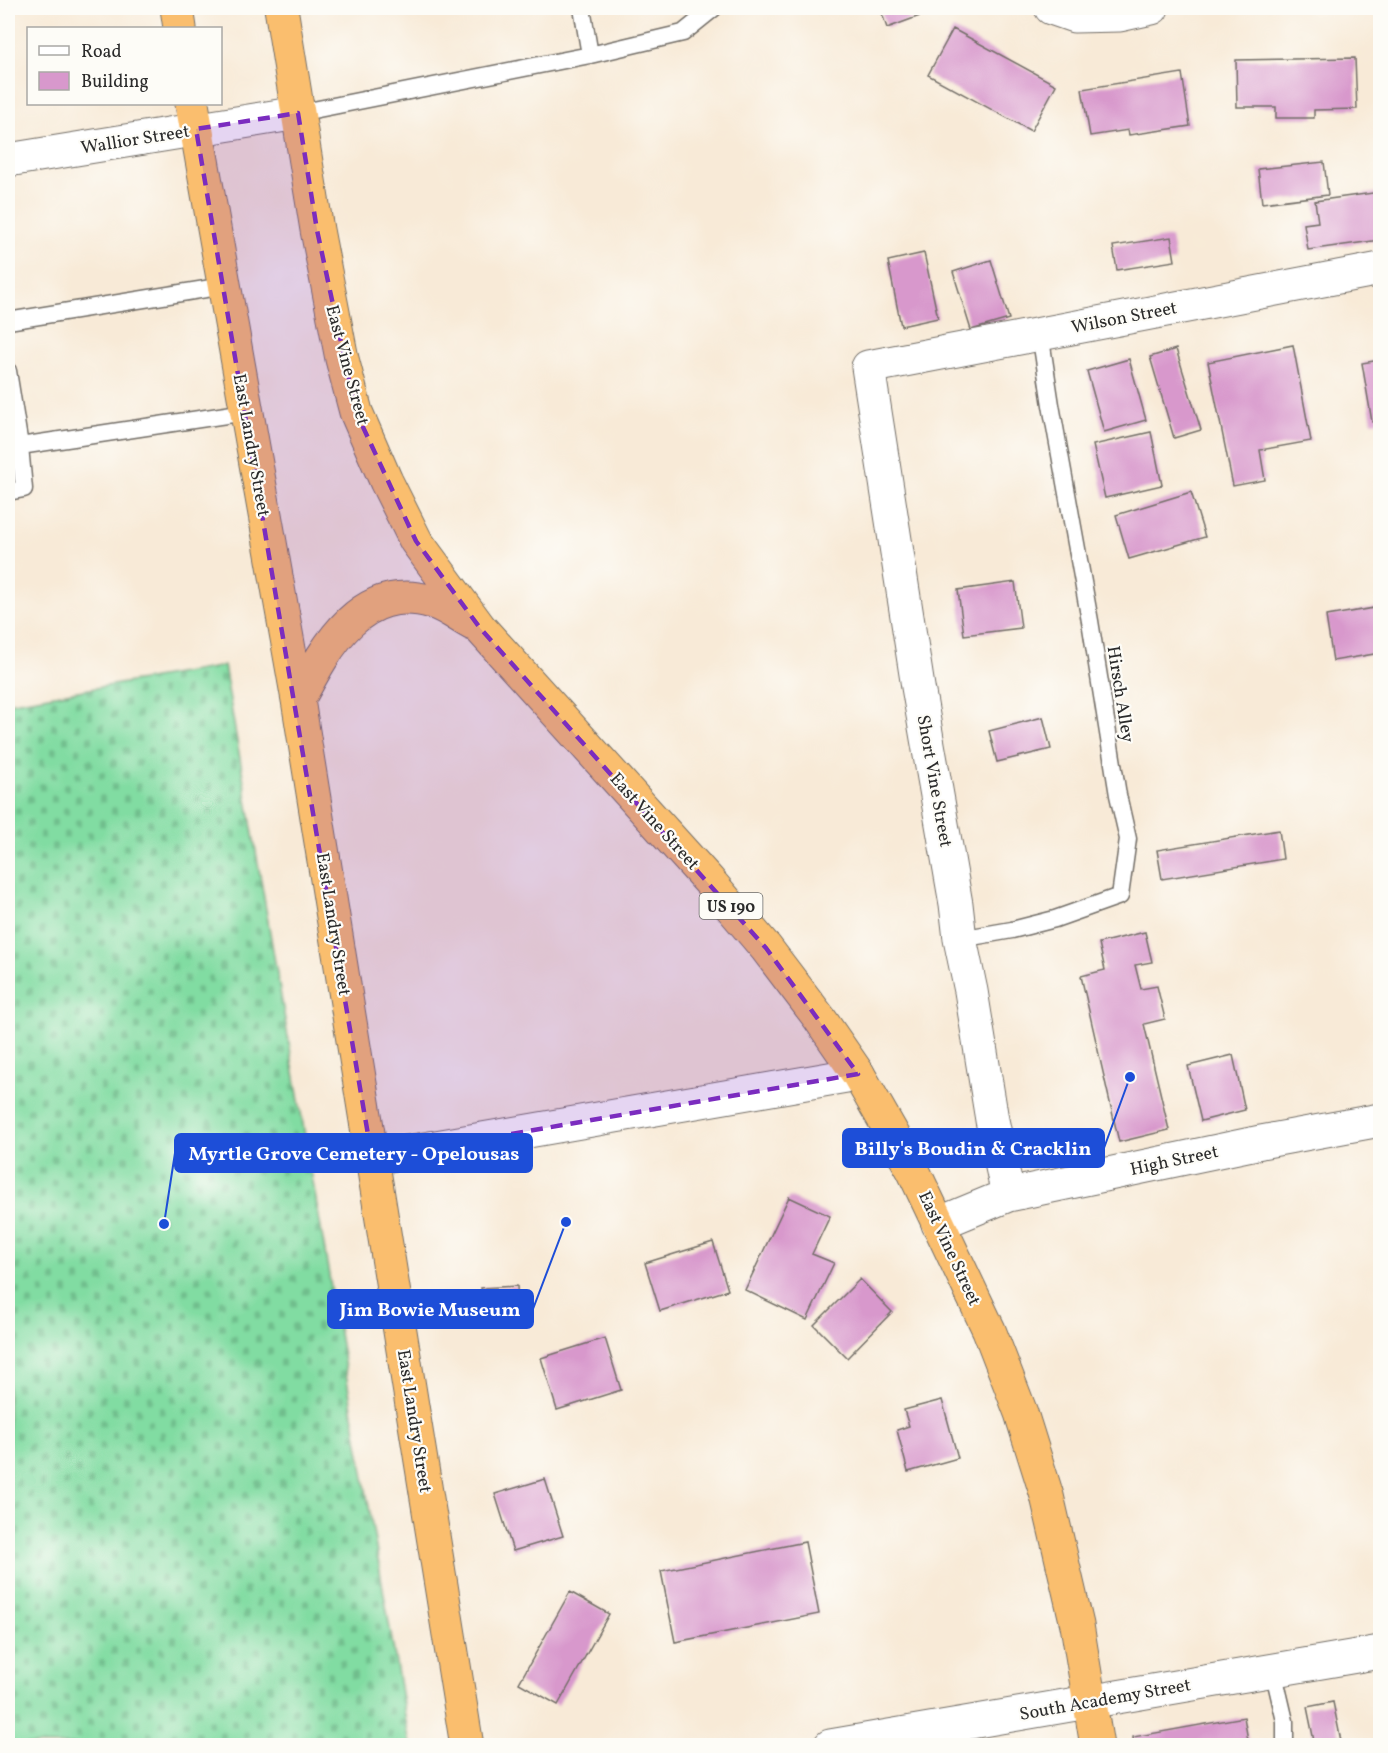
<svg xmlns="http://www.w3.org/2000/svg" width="1388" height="1753" viewBox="0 0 1388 1753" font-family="Vollkorn,serif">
	<defs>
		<pattern id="cemetery-stones" width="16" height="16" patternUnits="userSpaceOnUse" patternTransform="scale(1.5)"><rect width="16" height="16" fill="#81dca2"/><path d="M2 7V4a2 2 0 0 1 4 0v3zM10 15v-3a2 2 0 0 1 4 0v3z" fill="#70bd8c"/></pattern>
	</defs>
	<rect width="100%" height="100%" fill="#fdfcf7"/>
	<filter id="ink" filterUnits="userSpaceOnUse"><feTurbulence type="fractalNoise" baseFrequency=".0167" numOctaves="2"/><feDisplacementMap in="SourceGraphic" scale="12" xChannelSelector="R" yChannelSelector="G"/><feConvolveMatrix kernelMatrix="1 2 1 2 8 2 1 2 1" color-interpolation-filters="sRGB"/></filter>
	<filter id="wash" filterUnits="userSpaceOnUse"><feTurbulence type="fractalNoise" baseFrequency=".008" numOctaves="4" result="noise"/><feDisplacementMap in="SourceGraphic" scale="24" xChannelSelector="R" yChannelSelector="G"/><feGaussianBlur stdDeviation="1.35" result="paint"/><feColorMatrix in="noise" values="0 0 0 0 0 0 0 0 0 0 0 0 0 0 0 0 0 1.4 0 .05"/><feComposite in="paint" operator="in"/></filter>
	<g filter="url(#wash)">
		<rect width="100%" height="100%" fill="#f8ead7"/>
		<path fill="url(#cemetery-stones)" stroke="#568466" stroke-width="1.5" d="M 224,666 L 410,1745 L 8,1745 L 8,703 Z"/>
		<g id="blocks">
			<path fill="#d898cc" d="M 880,8 L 935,8 L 936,10 L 887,28 Z
				M 953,29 L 1056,85 L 1031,131 L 928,75 Z
				M 1355,58 L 1357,109 L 1314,110 L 1314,118 L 1276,118 L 1276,107 L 1237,107 L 1236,60 Z
				M 1182,73 L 1190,126 L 1129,135 L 1128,130 L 1090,136 L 1082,89 Z
				M 1324,162 L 1328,195 L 1262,203 L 1258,169 Z
				M 1380,192 L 1380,240 L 1308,250 L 1304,224 L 1318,222 L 1315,201 Z
				M 1171,237 L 1175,261 L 1117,270 L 1113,246 Z
				M 924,253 L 938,318 L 901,326 L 888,261 Z
				M 991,260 L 1009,319 L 971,330 L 953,272 Z
				M 1293,345 L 1311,441 L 1260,450 L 1265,480 L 1233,486 L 1208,362 Z
				M 1176,349 L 1201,430 L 1174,438 L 1150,357 Z
				M 1129,359 L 1146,420 L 1104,432 L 1087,371 Z
				M 1380,360 L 1380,421 L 1372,422 L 1362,363 Z
				M 1151,432 L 1162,485 L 1105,498 L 1093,445 Z
				M 1191,492 L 1205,537 L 1129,559 L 1116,515 Z
				M 1015,582 L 1021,628 L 964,635 L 958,590 Z
				M 1380,607 L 1380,653 L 1333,661 L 1326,616 Z
				M 1043,717 L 1051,749 L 997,762 L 989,731 Z
				M 1279,830 L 1283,859 L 1162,879 L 1157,850 Z
				M 1145,932 L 1152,962 L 1135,965 L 1141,989 L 1157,986 L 1165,1019 L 1144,1024 L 1169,1130 L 1119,1142 L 1081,976 L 1105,970 L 1099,943 Z
				M 1233,1055 L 1245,1110 L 1201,1121 L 1188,1066 Z
				M 789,1197 L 830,1216 L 812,1254 L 834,1263 L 807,1320 L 745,1290 Z
				M 713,1242 L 728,1290 L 660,1311 L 645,1263 Z
				M 860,1279 L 892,1312 L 847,1358 L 814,1325 Z
				M 517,1286 L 519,1324 L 484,1326 L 481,1288 Z
				M 605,1338 L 621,1390 L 557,1410 L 541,1358 Z
				M 942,1400 L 958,1458 L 908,1472 L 897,1430 L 909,1426 L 904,1410 Z
				M 545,1479 L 563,1536 L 513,1551 L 495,1494 Z
				M 805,1542 L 819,1614 L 675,1642 L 661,1571 Z
				M 570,1592 L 609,1614 L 558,1705 L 519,1683 Z
				M 1333,1702 L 1342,1746 L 1315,1746 L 1307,1707 Z
				M 1244,1717 L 1249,1746 L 1134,1746 L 1133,1737 Z"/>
		</g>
	</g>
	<g filter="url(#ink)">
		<use href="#blocks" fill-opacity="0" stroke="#736e67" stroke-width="1.5"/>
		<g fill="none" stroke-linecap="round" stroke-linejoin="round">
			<defs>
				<path id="service" d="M 582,8 L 590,55
					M 298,113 L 590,55 L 683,33 L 714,8
					M 8,321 L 224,286
					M 8,371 L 20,446
					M 8,492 L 24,489 L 20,446 L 246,412
					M 960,939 L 1012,930 L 1055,919 L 1120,896 L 1128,839 L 1118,795 L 1090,621 L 1051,405 L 1040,333
					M 1273,1670 L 1285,1721 L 1285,1746"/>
				<path id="minor" d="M 1051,8 L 1074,16 L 1120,15 L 1152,8
					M 372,1158 L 858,1074
					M 1008,1195 L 992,1120 L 971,991 L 960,939 L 956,904 L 918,687 L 868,367 L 1380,269
					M 938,1224 L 1008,1195 L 1261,1142 L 1380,1120"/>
				<path id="tertiary" d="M 8,160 L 298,113
					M 830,1746 L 1380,1652"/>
				<path id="trunk" d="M 177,8 L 180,28
					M 281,8 L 317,230 L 342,359 L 356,412 L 386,481 L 416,541 L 480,628 L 709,881 L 766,948 L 820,1019 L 858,1074 L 913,1170 L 989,1330 L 1021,1413 L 1047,1496 L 1077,1625 L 1097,1746
					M 192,104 L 298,700 L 467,1746
					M 298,700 C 326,648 360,581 432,602 C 446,606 460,617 473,624"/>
			</defs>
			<use href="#service" stroke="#736e67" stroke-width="19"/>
			<use href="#minor" stroke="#736e67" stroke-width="35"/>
			<use href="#tertiary" stroke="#736e67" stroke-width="35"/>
			<use href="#trunk" stroke="#736e67" stroke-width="35"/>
			<use href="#service" stroke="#fff" stroke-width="16"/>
			<use href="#minor" stroke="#fff" stroke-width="33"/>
			<use href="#tertiary" stroke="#fff" stroke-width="33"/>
			<use href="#trunk" stroke="#fabe6e" stroke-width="33"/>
		</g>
	</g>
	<path fill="#7b2cbf" fill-opacity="0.2" stroke="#7b2cbf" stroke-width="4.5" stroke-dasharray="12 8" stroke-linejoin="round" d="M 298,113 L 317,230 L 356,412 L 416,541 L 480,628 L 766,948 L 858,1074 L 372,1158 L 196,129 Z"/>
	<g text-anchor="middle" stroke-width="4.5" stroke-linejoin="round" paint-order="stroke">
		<rect fill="#fdfcf7" stroke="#6a6a68" stroke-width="1.5" x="699.5" y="893" width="63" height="26" rx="4.5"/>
		<g font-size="16" font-weight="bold" fill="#2b2b2b">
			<text x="731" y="912">US 190</text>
		</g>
		<g font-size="18" fill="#2b2b2b" stroke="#fdfcf7">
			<text transform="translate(135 139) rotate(-9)" y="6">Wallior Street</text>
			<text transform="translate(1124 317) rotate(-11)" y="6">Wilson Street</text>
			<text transform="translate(348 365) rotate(75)" y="6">East Vine Street</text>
			<text transform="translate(252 445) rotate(80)" y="6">East Landry Street</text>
			<text transform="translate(1121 694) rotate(81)" y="6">Hirsch Alley</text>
			<text transform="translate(935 781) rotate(80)" y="6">Short Vine Street</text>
			<text transform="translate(655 821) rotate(48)" y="6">East Vine Street</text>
			<text transform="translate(334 924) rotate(81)" y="6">East Landry Street</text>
			<text transform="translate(1174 1160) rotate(-12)" y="6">High Street</text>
			<text transform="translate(950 1248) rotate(65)" y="6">East Vine Street</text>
			<text transform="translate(415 1421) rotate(81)" y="6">East Landry Street</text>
			<text transform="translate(1105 1699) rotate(-10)" y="6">South Academy Street</text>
		</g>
	</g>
	<path fill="none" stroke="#1d4ed8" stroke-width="2" d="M1130 1077L1104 1148M164 1224L175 1153M566 1222L533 1309"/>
	<g fill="#1d4ed8" stroke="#fdfcf7" stroke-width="2">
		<circle cx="1130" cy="1077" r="6"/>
		<circle cx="164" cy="1224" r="6"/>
		<circle cx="566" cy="1222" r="6"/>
	</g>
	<g fill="#1d4ed8" stroke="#1d4ed8" stroke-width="2">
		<rect x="843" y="1129" width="261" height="38" rx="6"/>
		<rect x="175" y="1134" width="357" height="38" rx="6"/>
		<rect x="328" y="1290" width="205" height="38" rx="6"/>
	</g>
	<g font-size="20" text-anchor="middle" font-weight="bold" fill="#fff">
		<text x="973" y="1155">Billy's Boudin &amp; Cracklin</text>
		<text x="354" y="1160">Myrtle Grove Cemetery - Opelousas</text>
		<text x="430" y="1316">Jim Bowie Museum</text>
	</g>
	<rect width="1388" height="1753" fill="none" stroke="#fdfcf7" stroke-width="30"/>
	<rect x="27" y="27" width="195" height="78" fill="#fdfcf7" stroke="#a9a8a5" stroke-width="1.5"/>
	<rect x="39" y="46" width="30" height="9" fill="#ffffff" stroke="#a9a8a5" stroke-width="1.5"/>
	<text x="81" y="57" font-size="18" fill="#2b2b2b">Road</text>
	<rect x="39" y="72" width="30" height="18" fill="#d898cc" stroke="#a9a8a5" stroke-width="1.5"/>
	<text x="81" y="87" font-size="18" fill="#2b2b2b">Building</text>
</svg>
